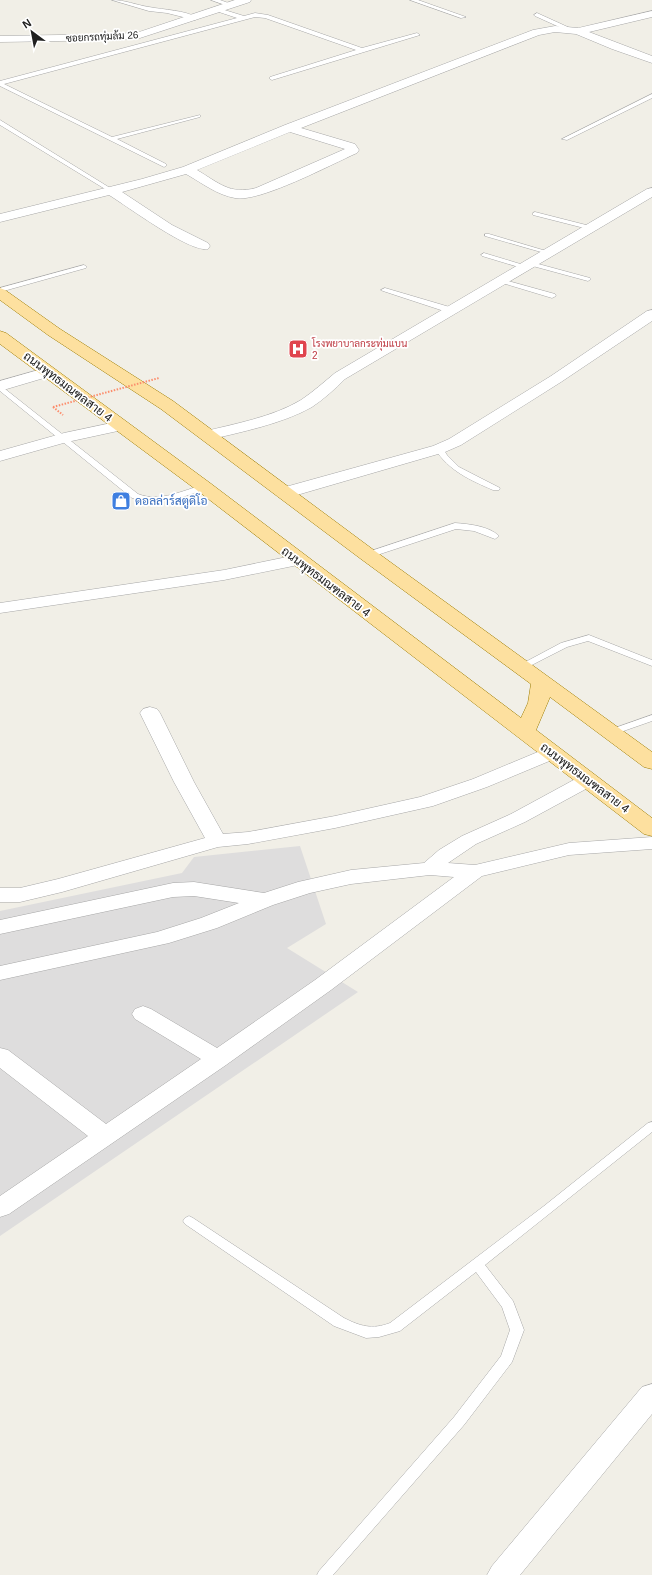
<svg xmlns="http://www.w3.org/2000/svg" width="652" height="1575" viewBox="0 0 652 1575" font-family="Helvetica,Sarabun,sans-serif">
	<rect width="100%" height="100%" fill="#f1efe7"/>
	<path fill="#dedddd" d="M 300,846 L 326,924 L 287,948 L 358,992 L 0,1236 L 0,911 L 182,873 L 194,857 Z"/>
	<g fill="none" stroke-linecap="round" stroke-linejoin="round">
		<defs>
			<path id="service" d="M 112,0 C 125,0 136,5 149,7 C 164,10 185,10 198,18 L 195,20 L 167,13 L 149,11 Z
				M 211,0 L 220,0 L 234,5 L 231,7 Z
				M 410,0 L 418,0 L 466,17 L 461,18 Z
				M 218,8 L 244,16 L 255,13 L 268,15 L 362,48 L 417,33 L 420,35 L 272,80 L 270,79 L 270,77 L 356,50 L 265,18 L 255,17 L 4,84 L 112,137 L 200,115 L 200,117 L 117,139 L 166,164 L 166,166 L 164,167 L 0,86 L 0,81 L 237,18 L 216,11 L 215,10 Z
				M 537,13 L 570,28 L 571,29 L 566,30 L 535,16 L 534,15 Z
				M 652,94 L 652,98 L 567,140 L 562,139 Z
				M 0,120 L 115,191 L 110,192 L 0,125 Z
				M 535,212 L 594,227 L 595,228 L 592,230 L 533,215 L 533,213 Z
				M 485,234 L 489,234 L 553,253 L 548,254 L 485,236 Z
				M 484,253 L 527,266 L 528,267 L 525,269 L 482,256 L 481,255 Z
				M 531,262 L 590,278 L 591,279 L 588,281 L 529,265 L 529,263 Z
				M 84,265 L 87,267 L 86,268 L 0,292 L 0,288 Z
				M 501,279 L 555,294 L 556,296 L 552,298 L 499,282 L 499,280 Z
				M 385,288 L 453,308 L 454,310 L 450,312 L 447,312 L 383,291 L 381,290 Z
				M 0,385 L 138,494 C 161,503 182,490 204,485 L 208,487 C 204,490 199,492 194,493 C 173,501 154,506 132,498 L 0,391 Z
				M 436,447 L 442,447 L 447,455 L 459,467 L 500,488 L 499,490 L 493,490 C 470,480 449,471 435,449 Z
				M 455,523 C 469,524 489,526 499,536 L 495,539 L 474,531 L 456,529 L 371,557 L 365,557 L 364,555 L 365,553 Z
				M 589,635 L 652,660 L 652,666 L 588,641 L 567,647 L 524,669 L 521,670 L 516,667 L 561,643 Z
				M 652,715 L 652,721 L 612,735 L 607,732 L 609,730 Z
				M 652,1122 L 652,1132 L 485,1265 L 513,1301 L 524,1330 L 512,1362 L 464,1425 L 333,1575 L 317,1575 L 319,1571 L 454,1417 L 501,1356 L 510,1330 L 502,1307 L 476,1272 L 400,1331 L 379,1337 L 366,1338 L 334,1326 L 185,1224 L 183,1221 L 185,1218 L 189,1216 L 193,1218 L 344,1318 C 360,1326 372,1330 390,1323 L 544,1206 L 648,1123 Z"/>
			<path id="minor" d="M 235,0 L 251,0 L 250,2 L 140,38 L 119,40 L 0,42 L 0,36 L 119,34 L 139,32 Z
				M 652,11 L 652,17 L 589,32 L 652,56 L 652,63 L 612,49 L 576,34 L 555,32 L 539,35 L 301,128 L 355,144 L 359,150 L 357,153 C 332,164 259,203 235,198 C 217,195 202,183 186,174 L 122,192 L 172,225 L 208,243 L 210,246 L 208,249 C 190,253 127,206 109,195 L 0,222 L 0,214 L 142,179 L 183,167 L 285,125 L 533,30 L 555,26 L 578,28 ZM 290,132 L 345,149 L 256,188 C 230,195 219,183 197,170 Z
				M 652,188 L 652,197 L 345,379 C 335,389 324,399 312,407 C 282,424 241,432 208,440 L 202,438 L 200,435 L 202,432 C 234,424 273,417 301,400 C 313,392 324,382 335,373 L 647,189 Z
				M 652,310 L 652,321 L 561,382 L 461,445 L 445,452 L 290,497 L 284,498 L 278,497 L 276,493 L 278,489 L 433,446 L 449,439 L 551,376 L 647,311 Z
				M 49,367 L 54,369 L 57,372 L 54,375 L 0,391 L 0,381 Z
				M 121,421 L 127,423 L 129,426 L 127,429 L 67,442 L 0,461 L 0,451 L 64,433 Z
				M 297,555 L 303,556 L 306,560 L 303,564 L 224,580 L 0,613 L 0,603 L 224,570 Z
				M 150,707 L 157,709 L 160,713 L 194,782 L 223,834 L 248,832 L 335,816 L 420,797 L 473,779 L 545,749 L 552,747 L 559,749 L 562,753 L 559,757 L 487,787 L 433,806 L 335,828 L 248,844 L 218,847 L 62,892 L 20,902 L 0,902 L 0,888 L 20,888 L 58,879 L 205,838 L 174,782 L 140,713 L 143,709 Z
				M 588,774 L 595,776 L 598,780 L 595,784 L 525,822 L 476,844 L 448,863 L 475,865 L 569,843 L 652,837 L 652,849 L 569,855 L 482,876 L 331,990 L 226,1065 L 9,1214 L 0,1217 L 0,1196 L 88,1136 L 0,1068 L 0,1048 L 8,1050 L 106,1124 L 201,1059 L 135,1019 L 132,1014 L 135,1009 L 143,1006 L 151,1009 L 217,1048 L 315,980 L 454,877 L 430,875 L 351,884 L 310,893 L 273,905 L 217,928 L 169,943 L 0,980 L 0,966 L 157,932 L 201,918 L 239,903 L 194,896 L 173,897 L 0,934 L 0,920 L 173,883 L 194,882 L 264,893 L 298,882 L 351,870 L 424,863 L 439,850 L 462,836 L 511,814 L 581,776 Z
				M 652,1384 L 652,1414 L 520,1575 L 487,1575 L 492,1566 L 642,1387 Z"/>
			<path id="primary" d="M 0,288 L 5,290 L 60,329 L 173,401 L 375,551 L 652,752 L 652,769 L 644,767 L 550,697 L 536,730 L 652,818 L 652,836 L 644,834 L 198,491 L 0,344 L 0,331 L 6,333 L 210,483 L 521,718 L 528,703 L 531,684 L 361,559 L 161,409 L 48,335 L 0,300 Z"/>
		</defs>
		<use href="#service" stroke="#a7a7a7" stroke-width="1"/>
		<use href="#minor" stroke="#a7a7a7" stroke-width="1"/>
		<use href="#primary" stroke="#9d7c00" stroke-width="1"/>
		<path stroke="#fc8d6c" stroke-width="2" stroke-dasharray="1.5 1.5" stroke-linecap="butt" d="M 53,407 L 63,415"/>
		<use href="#service" fill="#fff" fill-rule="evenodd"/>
		<use href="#minor" fill="#fff" fill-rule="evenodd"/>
		<use href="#primary" fill="#fde09f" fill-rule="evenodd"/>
		<path stroke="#fc8d6c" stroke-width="2" stroke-dasharray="1.5 1.5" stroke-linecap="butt" d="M 53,407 L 159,378"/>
	</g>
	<defs>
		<symbol id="hospital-square" viewBox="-11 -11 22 22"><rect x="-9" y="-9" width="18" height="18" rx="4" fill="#e0444e" stroke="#fff"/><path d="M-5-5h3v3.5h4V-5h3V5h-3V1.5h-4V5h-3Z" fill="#fff"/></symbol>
		<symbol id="shop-square" viewBox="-11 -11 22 22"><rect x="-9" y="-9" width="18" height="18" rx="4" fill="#3f7fe0" stroke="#fff"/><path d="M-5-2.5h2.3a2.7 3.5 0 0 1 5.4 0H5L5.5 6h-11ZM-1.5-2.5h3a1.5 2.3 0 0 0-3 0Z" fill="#fff"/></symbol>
	</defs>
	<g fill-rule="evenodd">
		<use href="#hospital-square" x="287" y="338" width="22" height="22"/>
		<use href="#shop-square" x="110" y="490" width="22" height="22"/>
	</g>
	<g text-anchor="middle" stroke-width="3.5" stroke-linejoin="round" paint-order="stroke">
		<g font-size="10" fill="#202020" stroke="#fff">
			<text transform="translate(102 36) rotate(-3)" y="4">ซอยกรถทุ่มล้ม 26</text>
		</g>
		<g font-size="10" fill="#be3a42" stroke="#fff" text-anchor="start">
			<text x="312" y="347">โรงพยาบาลกระทุ่มแบน<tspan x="312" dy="12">2</tspan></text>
		</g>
		<g font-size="12" fill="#202020" stroke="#fff">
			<text transform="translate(68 387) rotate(37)" y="4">ถนนพุทธมณฑลสาย 4</text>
			<text transform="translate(326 582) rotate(37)" y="4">ถนนพุทธมณฑลสาย 4</text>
			<text transform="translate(585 778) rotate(37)" y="4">ถนนพุทธมณฑลสาย 4</text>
		</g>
		<g font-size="12" fill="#366cbe" stroke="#fff" text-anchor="start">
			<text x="135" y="505">ดอลล่าร์สตูดิโอ</text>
		</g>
	</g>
	<g transform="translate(32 32) rotate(328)" stroke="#ffffff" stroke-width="3" paint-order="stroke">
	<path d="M0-3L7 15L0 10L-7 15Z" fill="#202020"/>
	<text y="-6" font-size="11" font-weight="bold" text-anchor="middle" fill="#202020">N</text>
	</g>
</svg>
